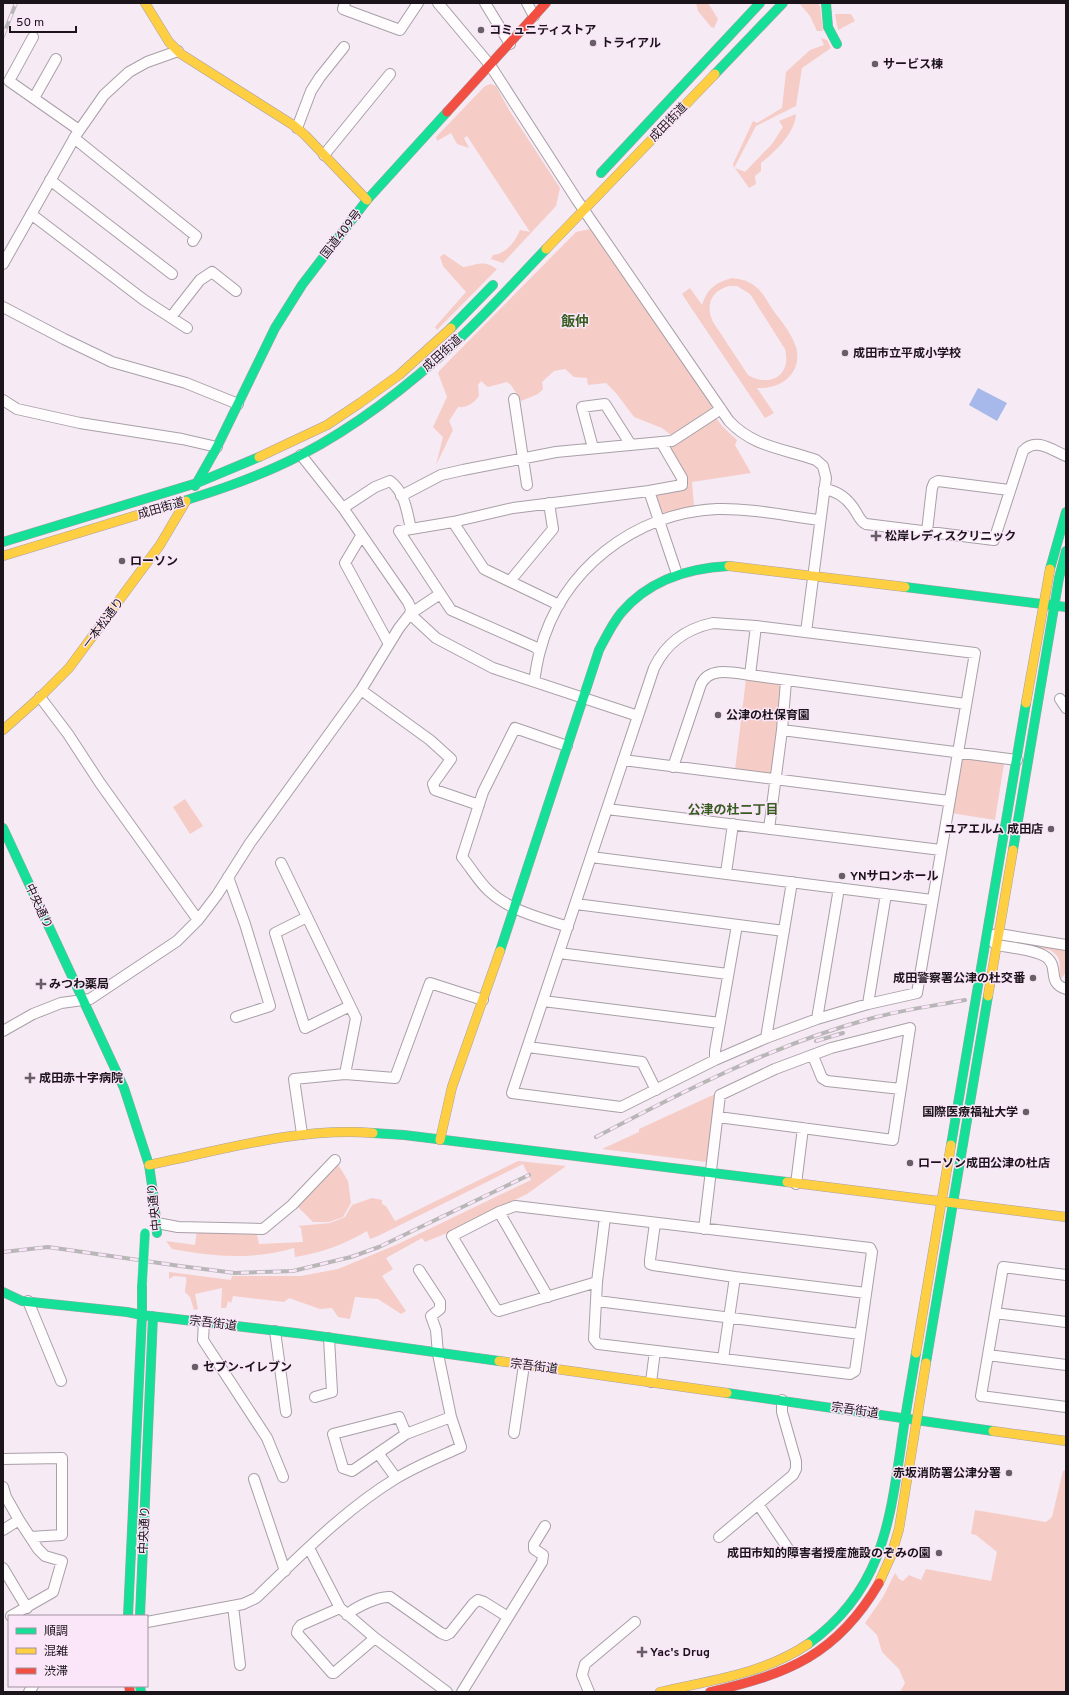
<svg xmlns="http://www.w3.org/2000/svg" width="1069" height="1695" viewBox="0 0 1069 1695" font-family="Overpass,'Noto Sans JP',sans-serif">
	<rect width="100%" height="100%" fill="#f6eaf4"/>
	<path fill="#f6ccc6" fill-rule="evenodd" d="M 696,3 L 708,3 L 718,19 L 714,28 L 711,27 L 698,11 Z
		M 799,3 L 817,3 L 820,6 L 823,31 L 817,31 L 810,16 Z
		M 835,14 L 851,14 L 855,21 L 838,30 Z
		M 821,38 L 827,40 L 831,48 L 802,68 L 796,106 L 756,126 L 734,168 L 733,164 L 753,121 L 757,123 L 782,108 L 786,72 L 810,50 L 824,45 Z
		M 491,84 L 496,86 L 509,110 L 560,188 L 556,206 L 503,263 L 491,259 L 493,255 C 506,254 515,242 520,230 L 530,232 L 467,136 L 464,138 L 469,148 L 457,144 L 451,133 L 437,141 L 436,137 L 485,86 Z
		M 796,114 C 795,133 775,152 761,163 L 761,171 L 755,176 L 756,184 L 749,188 L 735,168 L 745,172 L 772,144 L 783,127 L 779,121 Z
		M 590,229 L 670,343 L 712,406 L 711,410 L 671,435 L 662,428 L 634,417 L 616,393 L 606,383 L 588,385 L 587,378 L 574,377 L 565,369 L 554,371 L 542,382 L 543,389 L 538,394 L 521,401 L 511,385 L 507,382 L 488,387 L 481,381 L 478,385 L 479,396 C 474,403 467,408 458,407 L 449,421 L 453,430 L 436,465 L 443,437 L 433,427 L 447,397 L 438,373 L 440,370 L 576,232 Z
		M 444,254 L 463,267 C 477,265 483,259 497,269 L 437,330 L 435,327 L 466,292 L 443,266 L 440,257 Z
		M 732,278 C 739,279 746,280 752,284 C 762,290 767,301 773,310 C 781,321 792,334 796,347 C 803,373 781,390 757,388 L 774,413 L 765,418 L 682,294 L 690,288 L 702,305 C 707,289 716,282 732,278 ZM 729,286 L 737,286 L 750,294 L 785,349 C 792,375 770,388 748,375 L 713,322 C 705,305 711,291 729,286 Z
		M 716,418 L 723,427 L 737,440 L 735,445 L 751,473 L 692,482 L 694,507 L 679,509 L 664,514 L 660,512 L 655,497 L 658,493 L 688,487 L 687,480 L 670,449 L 671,445 Z
		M 746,679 L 781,683 L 783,688 L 772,775 L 735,770 Z
		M 963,757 L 1001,761 L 1004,764 L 995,820 L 951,813 L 960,759 Z
		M 185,799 L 203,826 L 190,834 L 173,807 Z
		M 1017,942 L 1066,950 L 1066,972 L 1061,979 C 1057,966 1065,959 1050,950 L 1017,944 L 1016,943 Z
		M 715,1094 L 707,1162 L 602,1149 L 639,1132 L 639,1129 Z
		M 518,1161 L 566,1166 L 527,1194 L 452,1231 L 425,1242 L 422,1238 L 386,1258 L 393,1269 L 382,1276 L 406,1311 L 401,1314 L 378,1299 L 355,1297 L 350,1319 L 338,1317 L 332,1308 L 320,1309 L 289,1298 L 284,1302 L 233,1296 L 231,1303 L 228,1301 L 226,1308 L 221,1308 L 222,1288 L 195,1294 L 198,1309 L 194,1310 L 190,1297 L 185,1292 C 185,1286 187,1283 186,1277 L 174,1276 L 169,1279 L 169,1272 L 231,1280 L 232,1276 L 301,1276 L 338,1269 L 396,1245 L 531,1180 L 523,1164 L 378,1236 L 370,1239 L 367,1231 C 345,1244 321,1253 295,1257 L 294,1248 C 253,1260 213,1257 172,1249 L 166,1241 L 195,1245 L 197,1230 L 256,1231 L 259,1244 L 303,1242 L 301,1228 L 298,1226 L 330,1223 L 345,1217 L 352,1205 L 372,1198 L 382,1200 L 382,1204 L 386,1206 L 395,1221 Z
		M 337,1163 L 348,1181 L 351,1203 L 343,1217 L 329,1222 L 313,1222 L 295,1204 Z
		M 1066,1470 L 1066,1692 L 900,1692 L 905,1683 L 899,1669 L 882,1652 L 877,1635 L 865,1623 L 883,1597 L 895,1573 L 899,1579 L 903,1581 L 909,1575 L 921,1580 L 926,1569 L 991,1581 L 997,1552 L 976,1535 L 971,1534 L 975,1510 L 1046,1522 L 1052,1517 L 1063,1471 Z"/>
	<path fill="#a6b9ea" d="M 978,388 L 1007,403 L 997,421 L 969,405 Z"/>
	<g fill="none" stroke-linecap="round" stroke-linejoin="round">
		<defs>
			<path id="street" d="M 345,3 L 343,9 L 400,30 L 418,3
				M 438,3 L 490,65 L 577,200 L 729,421 C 753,447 785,449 816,460 L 823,466 L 826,478 L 806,632
				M 485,3 L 510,44
				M 527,3 L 534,16
				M 33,37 L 9,81 L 79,130
				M 34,98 L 56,59
				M 297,128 L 311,91 L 320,77 L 344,47
				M 74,138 L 196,236 L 193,241
				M 324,155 L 390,74
				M 50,180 L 172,274
				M 31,214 L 144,300 L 187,328
				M 3,264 L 76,135 L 104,95 L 129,72 L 147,62 L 178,51
				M 3,307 L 64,339 L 112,362 L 186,383 L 238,404
				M 171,317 L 200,280 L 212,272 L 236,291
				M 514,399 L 527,485
				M 3,400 L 17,409 L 80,423 L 182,439 L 217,447
				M 593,448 L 582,407 L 605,404 L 631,445
				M 301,455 L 343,508 L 408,602 L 411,609 L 410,614 L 436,638 L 493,668 L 638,716
				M 824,489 C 839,491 849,500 856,512 C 859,517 861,522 866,524 L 994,540 L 1023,451 C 1036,437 1052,450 1066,456
				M 649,491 L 677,574
				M 401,496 L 441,475 L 463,470 L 556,452 L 672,441 L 721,409
				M 343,508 L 375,487 L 390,481 C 405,492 407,512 411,529
				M 453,522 L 484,569 L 559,605
				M 927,531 L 932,488 L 934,483 L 938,481 L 1009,490
				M 361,536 L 345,563 L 389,644
				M 510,581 L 553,529 L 549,503
				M 713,623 L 756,626 L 975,653 L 917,993 L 868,1004 L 817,1019 L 766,1038 L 715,1060 L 621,1107 L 512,1093 L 654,668 C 666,643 685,629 713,623 Z
				M 540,651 L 535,647 L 451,610 L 399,531 L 453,522 L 513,508 L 649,491 L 682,485 L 682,478 L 661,442
				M 750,675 L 756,626
				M 534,681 C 536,671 537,661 540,651 C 561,570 634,513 717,509 C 751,508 786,516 820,520
				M 361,690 L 430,740 L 451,759 L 433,784 L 435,790 L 479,805
				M 40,697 L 68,734 L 100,783 L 198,920
				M 1060,699 L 1066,708
				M 782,730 L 1017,760
				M 567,746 L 515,728 L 483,792 L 462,857 C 471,868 479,882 489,891 C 510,911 541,918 568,927
				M 623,760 L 949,801
				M 673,767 L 701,684 C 710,666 734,673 750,675 L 966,704
				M 607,809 L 941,850
				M 769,829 L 782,730 L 786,681
				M 591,857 L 932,900
				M 281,863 L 356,1018 L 345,1074
				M 726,873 L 733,824
				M 228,877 L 245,924 L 270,1006 L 236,1017
				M 576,904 L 784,931
				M 307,917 L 275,933 L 305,1028 L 350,1006
				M 994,935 L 999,934 L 1066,945
				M 993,942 L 997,945 C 1011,948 1035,949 1046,957 C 1060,967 1046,983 1066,989
				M 559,953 L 728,974
				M 543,1001 L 720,1023
				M 868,1004 L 886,894
				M 817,1019 L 839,888
				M 3,1031 L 33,1014 L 61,1003 L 90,999 L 177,941 L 198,920 L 217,895 L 250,843 L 361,690 L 399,628 L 410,614 L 440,594
				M 766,1038 L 792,882
				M 528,1047 L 642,1062 L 656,1090
				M 813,1056 L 822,1078 L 827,1081 L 901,1089
				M 715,1060 L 715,1051 L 737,925
				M 302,1134 L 294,1079 L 345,1074 L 395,1078 L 430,983 L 483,1000
				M 796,1184 L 803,1128
				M 499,1212 L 548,1297
				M 157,1223 L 178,1227 L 263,1229 L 292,1205 L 335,1160
				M 655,1223 L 650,1260 L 650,1264 L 653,1265 L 735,1277 L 866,1293
				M 704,1229 L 720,1095 L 775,1069 L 831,1048 L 910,1028 L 893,1140 L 718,1117
				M 1066,1275 L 1003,1267 L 981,1396 L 1066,1407
				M 597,1282 L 499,1311 L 496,1309 L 452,1236 L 499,1212 L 515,1206 L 870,1248 L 872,1252 L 855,1371 L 850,1374 L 598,1344 L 594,1339 L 597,1282 L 605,1217
				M 28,1301 L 61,1381
				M 597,1301 L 860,1334
				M 995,1313 L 1066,1322
				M 204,1322 L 203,1340 L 267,1438 L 283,1477
				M 275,1331 L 286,1412
				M 988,1355 L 1066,1365
				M 723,1359 L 735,1277
				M 651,1382 L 655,1351
				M 315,1397 L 332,1392 L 329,1338
				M 514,1433 L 524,1365
				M 406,1434 L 399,1417 L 333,1434 L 343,1468 L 352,1471 L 406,1434 L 451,1417
				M 378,1453 L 396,1478
				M 3,1459 L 62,1458 L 62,1535 L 30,1537
				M 254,1479 L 285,1571
				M 3,1487 L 6,1497 L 19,1520 L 3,1530
				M 758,1504 L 791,1553
				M 719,1537 L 793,1475 L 796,1469 L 796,1461 L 782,1412 L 782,1400
				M 309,1548 L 340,1608 L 375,1638 L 447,1692
				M 3,1568 L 27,1608
				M 233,1606 L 240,1665
				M 340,1608 L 301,1625 L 298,1629 L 297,1633 L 332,1673 L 334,1673 L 375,1638
				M 347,1615 C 355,1607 379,1596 390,1597 L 441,1633 L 446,1635 L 450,1633 L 473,1604 L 478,1600 L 484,1602 L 508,1617
				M 11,1616 L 53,1592 L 62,1561 L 45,1556 L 38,1549 L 19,1520
				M 147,1622 L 243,1604 L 256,1598 C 300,1556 343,1511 395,1479 C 416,1466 439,1457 461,1447 L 451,1417 L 438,1354 L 436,1330 L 431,1316 L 440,1309 L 440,1302 L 419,1270
				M 29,1692 L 33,1686
				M 462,1692 L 542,1562 L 543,1555 L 534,1549 L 534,1544 L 545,1526
				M 589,1692 L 582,1675 L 585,1664 L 635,1622"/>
			<path id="fast" d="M 826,3 L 828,27 L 837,44
				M 715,74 L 783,3
				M 601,173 L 760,3
				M 451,328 L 493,285
				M 195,486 L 217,447 L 275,328 L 302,285 L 367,200 L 447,112
				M 154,510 C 204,495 255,479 301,455 C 359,425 412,383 460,338 C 490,310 517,279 546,249
				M 3,542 L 197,483 L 259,457
				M 1050,569 L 1066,512
				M 905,587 L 1066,607
				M 3,828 L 124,1088 L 149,1165 L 154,1199 L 157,1233
				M 1013,850 L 1059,578 L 1066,551
				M 500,951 L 599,650 C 606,637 612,624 621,613 C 648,581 688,568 729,566
				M 373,1133 L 404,1135 L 787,1182
				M 951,1145 L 1026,703
				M 142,1285 L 142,1315 L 304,1334 L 499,1361
				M 3,1292 L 22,1301 L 127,1312 L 142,1315 L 128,1616
				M 926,1363 L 988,996
				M 727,1393 L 993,1431
				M 140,1616 L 153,1316
				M 808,1644 C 880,1592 889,1528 901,1446 C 905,1415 911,1384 916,1353
				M 140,1686 L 141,1692"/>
			<path id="slow" d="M 145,3 L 169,42 L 181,54 L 293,125 L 305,135 L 367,200
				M 546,249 L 715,74
				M 259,457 L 327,425 L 360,403 L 399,375 L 451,328
				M 3,556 L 154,510
				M 729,566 L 905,587
				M 1026,703 L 1050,569
				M 3,730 L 40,697 L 69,668 L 160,545 L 186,501
				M 988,996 L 1013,850
				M 440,1140 L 452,1087 L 500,951
				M 149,1165 C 222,1150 298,1127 373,1133
				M 787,1182 L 1066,1217
				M 916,1353 L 951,1145
				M 499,1361 L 727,1393
				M 993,1431 L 1066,1441
				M 879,1583 L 891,1556 L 899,1529 L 926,1363
				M 660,1692 C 711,1680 764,1674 808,1644"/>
			<path id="jam" d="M 447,112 L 546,3
				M 129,1686 L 130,1692
				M 710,1692 C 788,1674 837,1655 879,1583"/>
		</defs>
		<use href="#street" stroke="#a8a0a8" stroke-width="12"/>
		<use href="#fast" stroke="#a8a0a8" stroke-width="10"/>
		<use href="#slow" stroke="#a8a0a8" stroke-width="10"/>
		<use href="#jam" stroke="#a8a0a8" stroke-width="10"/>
		<use href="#street" stroke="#fefcfd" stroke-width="10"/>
		<use href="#fast" stroke="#16e098" stroke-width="9"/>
		<use href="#slow" stroke="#ffcf43" stroke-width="9"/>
		<use href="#jam" stroke="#f24e42" stroke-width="9"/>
		<defs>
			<path id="rail" d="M 3,36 L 16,3
				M 816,1041 L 843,1033
				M 596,1137 C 684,1091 773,1045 869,1019 C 900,1010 933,1006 965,1000
				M 3,1252 L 48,1247 L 180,1266 L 235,1273 L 293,1271 L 351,1257 L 379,1247 L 529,1175"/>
		</defs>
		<use href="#rail" stroke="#b9b6b8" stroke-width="4"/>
		<use href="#rail" stroke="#fae6f8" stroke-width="2.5" stroke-dasharray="8" stroke-linecap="butt"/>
		<defs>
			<path id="fast-bridge" d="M 142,1285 L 145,1233"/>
		</defs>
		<use href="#fast-bridge" stroke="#cec9cd" stroke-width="10" stroke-linecap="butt"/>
		<use href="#fast-bridge" stroke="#16e098" stroke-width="9"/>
	</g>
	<g fill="#685f66" stroke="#fae6f8" stroke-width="1.5">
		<circle cx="481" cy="30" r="4"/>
		<circle cx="593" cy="43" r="4"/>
		<circle cx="875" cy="64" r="4"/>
		<circle cx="845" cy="353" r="4"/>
		<path d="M874 530h4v4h4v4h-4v4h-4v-4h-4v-4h4z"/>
		<circle cx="122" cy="561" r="4"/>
		<circle cx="718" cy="715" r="4"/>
		<circle cx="1051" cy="829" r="4"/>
		<circle cx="842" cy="876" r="4"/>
		<circle cx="1033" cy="978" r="4"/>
		<path d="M39 978h4v4h4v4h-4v4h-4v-4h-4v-4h4z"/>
		<path d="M28 1072h4v4h4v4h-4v4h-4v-4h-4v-4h4z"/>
		<circle cx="1026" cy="1112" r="4"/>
		<circle cx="910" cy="1163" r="4"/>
		<circle cx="195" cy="1367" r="4"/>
		<circle cx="1009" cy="1473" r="4"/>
		<circle cx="939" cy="1553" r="4"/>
		<path d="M640 1646h4v4h4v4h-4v4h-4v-4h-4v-4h4z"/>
	</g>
	<g text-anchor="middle" stroke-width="3" stroke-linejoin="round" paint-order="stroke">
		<g font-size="12" font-weight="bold" fill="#1b141a" stroke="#fae6f8" text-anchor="start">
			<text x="489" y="34">コミュニティストア</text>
			<text x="601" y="47">トライアル</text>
			<text x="883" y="68">サービス棟</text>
			<text x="853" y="357">成田市立平成小学校</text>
			<text x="885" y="540">松岸レディスクリニック</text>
			<text x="130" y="565">ローソン</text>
			<text x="726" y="719">公津の杜保育園</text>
			<text x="1043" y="833" text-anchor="end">ユアエルム 成田店</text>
			<text x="850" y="880">YNサロンホール</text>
			<text x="1025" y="982" text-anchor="end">成田警察署公津の杜交番</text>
			<text x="49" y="988">みつわ薬局</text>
			<text x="39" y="1082">成田赤十字病院</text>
			<text x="1018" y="1116" text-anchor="end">国際医療福祉大学</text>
			<text x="918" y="1167">ローソン成田公津の杜店</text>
			<text x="203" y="1371">セブン-イレブン</text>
			<text x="1001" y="1477" text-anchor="end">赤坂消防署公津分署</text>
			<text x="931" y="1557" text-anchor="end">成田市知的障害者授産施設のぞみの園</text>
			<text x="650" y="1656">Yac's Drug</text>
		</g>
		<g font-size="12" fill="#1b141a" stroke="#fae6f8">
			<text transform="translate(668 122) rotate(-46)" y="4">成田街道</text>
			<text transform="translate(341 234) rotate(-52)" y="4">国道409号</text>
			<text transform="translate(442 353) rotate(-42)" y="4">成田街道</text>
			<text transform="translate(161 508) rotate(-16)" y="4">成田街道</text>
			<text transform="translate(103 623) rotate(-53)" y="4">一本松通り</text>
			<text transform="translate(39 906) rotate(65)" y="4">中央通り</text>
			<text transform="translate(154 1207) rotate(-96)" y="4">中央通り</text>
			<text transform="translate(213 1323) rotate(7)" y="4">宗吾街道</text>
			<text transform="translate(534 1366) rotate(7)" y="4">宗吾街道</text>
			<text transform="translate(855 1410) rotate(8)" y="4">宗吾街道</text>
			<text transform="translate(144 1530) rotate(-87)" y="4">中央通り</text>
		</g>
		<g font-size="13" font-weight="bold" fill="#375e21" stroke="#fae6f8">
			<text x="733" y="814">公津の杜二丁目</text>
		</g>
		<g font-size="14" font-weight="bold" fill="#375e21" stroke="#fae6f8">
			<text x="575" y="326">飯仲</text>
		</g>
	</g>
	<rect width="1069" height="1695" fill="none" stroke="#1b141a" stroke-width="8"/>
	<rect x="8" y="1615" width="140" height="72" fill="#fae6f8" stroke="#a1929f"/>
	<rect x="16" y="1628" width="20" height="6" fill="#16e098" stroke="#a1929f"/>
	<text x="44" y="1635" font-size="12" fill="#1b141a">順調</text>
	<rect x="16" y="1648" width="20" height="6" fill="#ffcf43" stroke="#a1929f"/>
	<text x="44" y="1655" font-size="12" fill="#1b141a">混雑</text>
	<rect x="16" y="1668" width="20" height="6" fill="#f24e42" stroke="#a1929f"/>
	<text x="44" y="1675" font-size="12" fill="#1b141a">渋滞</text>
	<path d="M10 26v6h66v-6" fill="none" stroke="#1b141a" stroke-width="2"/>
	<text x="16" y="26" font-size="12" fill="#1b141a" stroke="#fae6f8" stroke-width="3" paint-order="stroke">50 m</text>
</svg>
